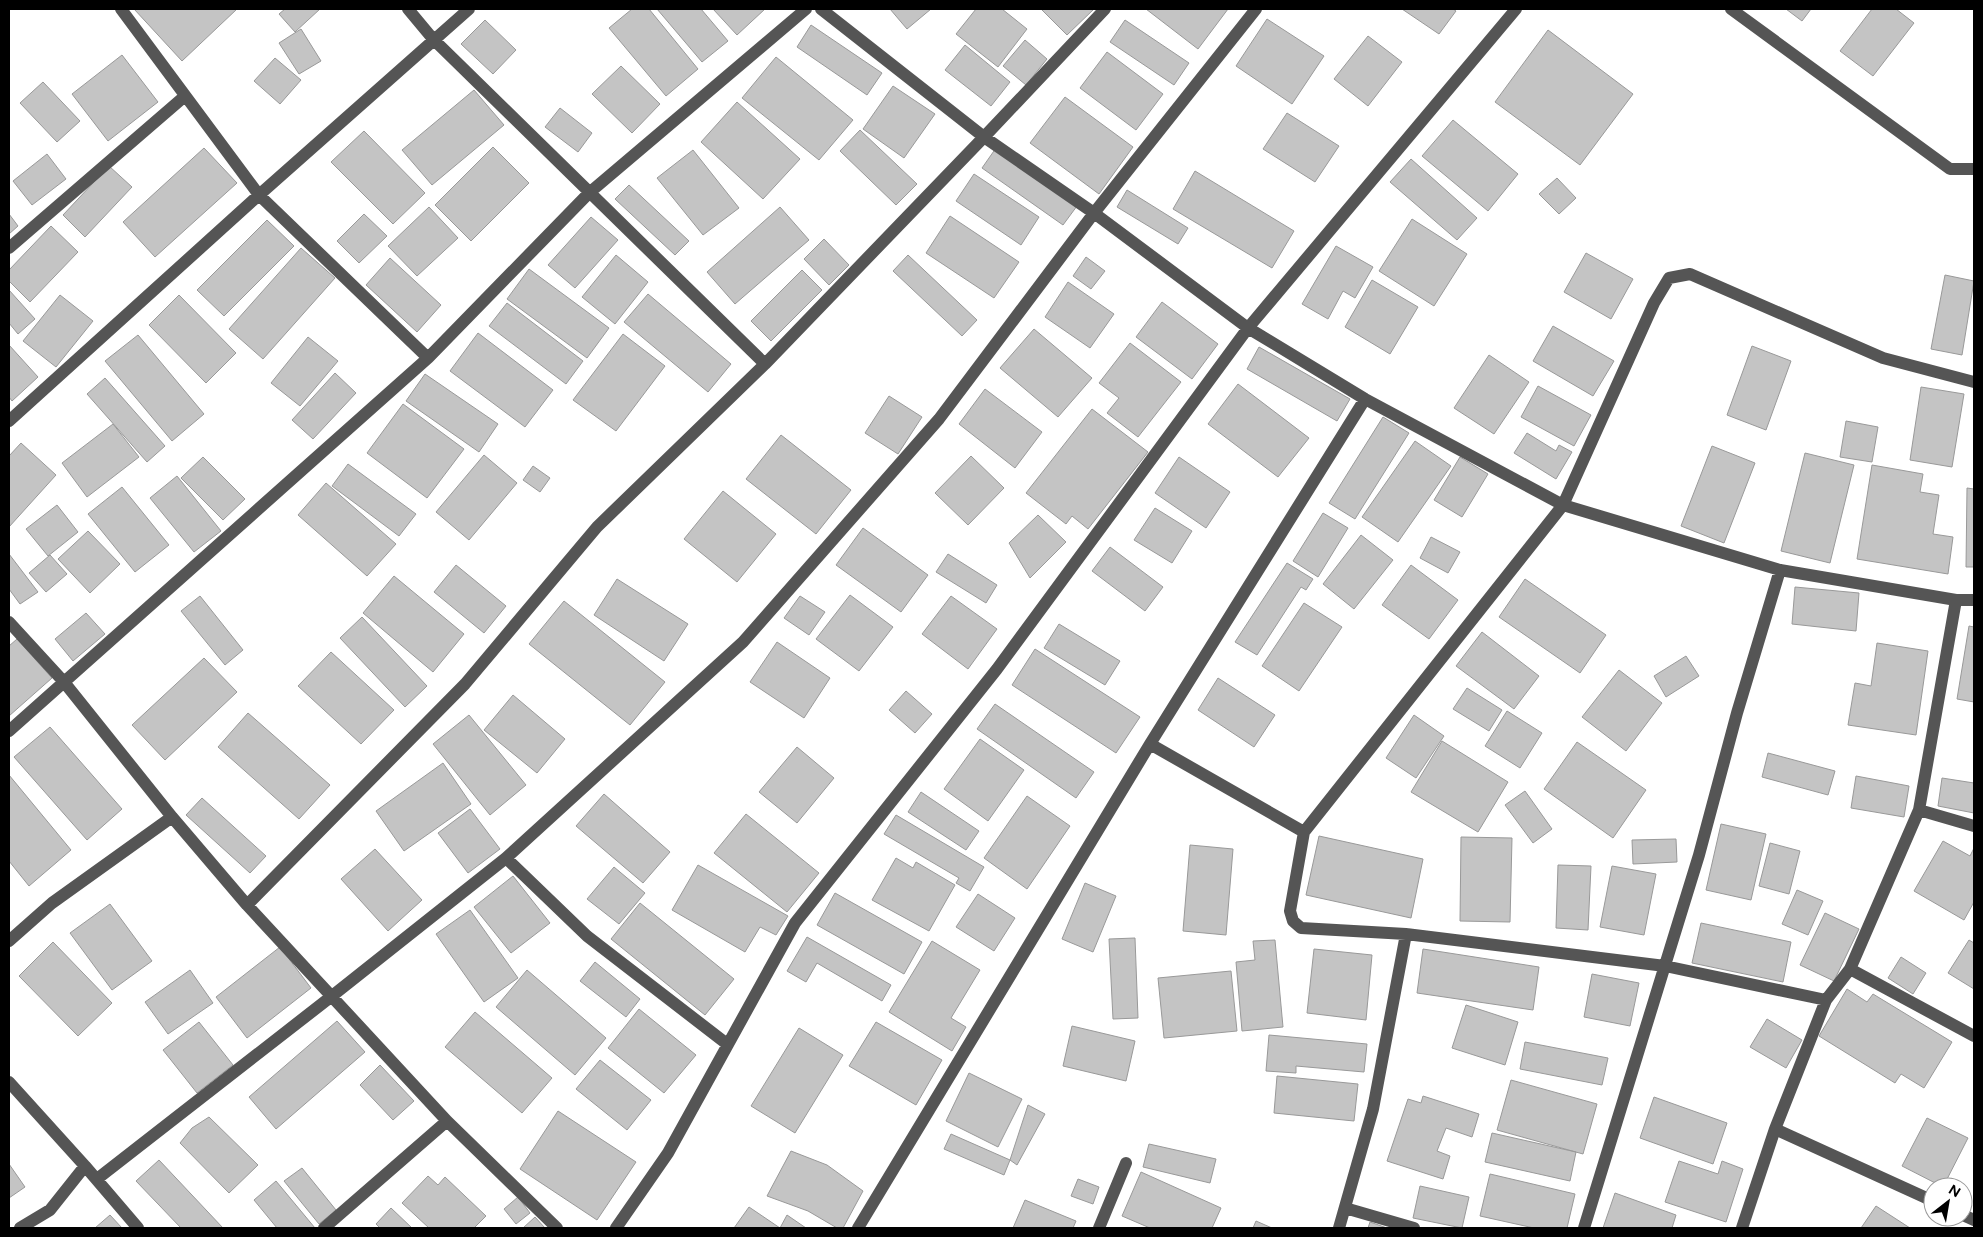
<svg xmlns="http://www.w3.org/2000/svg" width="1983" height="1237" viewBox="0 0 1983 1237" font-family="Figtree,sans-serif">
	<rect width="100%" height="100%" fill="#fff"/>
	<path fill="#c4c4c4" stroke="#999" d="M 134,9 L 237,9 L 182,61 Z
		M 285,9 L 320,9 L 295,32 L 279,14 Z
		M 632,9 L 649,9 L 698,69 L 666,96 L 609,28 Z
		M 657,9 L 701,9 L 728,41 L 702,62 Z
		M 713,9 L 765,9 L 737,35 Z
		M 890,9 L 931,9 L 907,29 Z
		M 976,9 L 1002,9 L 1027,29 L 998,67 L 956,34 Z
		M 1041,9 L 1094,9 L 1067,35 Z
		M 1146,9 L 1228,9 L 1198,49 Z
		M 1402,9 L 1453,9 L 1456,11 L 1439,34 Z
		M 1786,9 L 1811,9 L 1802,21 Z
		M 1872,9 L 1896,9 L 1914,23 L 1873,76 L 1840,51 Z
		M 1267,19 L 1324,56 L 1292,104 L 1236,66 Z
		M 485,20 L 516,50 L 493,74 L 461,44 Z
		M 1125,20 L 1189,63 L 1174,85 L 1110,42 Z
		M 811,25 L 882,73 L 867,95 L 797,47 Z
		M 301,29 L 321,61 L 299,74 L 279,43 Z
		M 1548,30 L 1633,94 L 1580,165 L 1495,102 Z
		M 1368,36 L 1402,62 L 1368,106 L 1334,79 Z
		M 1025,40 L 1047,59 L 1026,85 L 1003,66 Z
		M 965,45 L 1010,82 L 991,106 L 945,70 Z
		M 1107,52 L 1163,94 L 1136,130 L 1080,88 Z
		M 122,55 L 158,102 L 108,141 L 72,94 Z
		M 776,57 L 853,120 L 819,160 L 742,98 Z
		M 275,58 L 301,80 L 280,104 L 254,81 Z
		M 621,66 L 660,104 L 632,133 L 592,94 Z
		M 43,82 L 80,121 L 57,142 L 20,103 Z
		M 893,86 L 935,114 L 904,158 L 863,129 Z
		M 474,90 L 504,125 L 432,185 L 402,150 Z
		M 1065,97 L 1133,147 L 1099,194 L 1030,143 Z
		M 737,102 L 800,159 L 763,199 L 701,142 Z
		M 560,108 L 592,133 L 578,152 L 545,127 Z
		M 1287,113 L 1339,146 L 1315,182 L 1263,149 Z
		M 1453,120 L 1518,174 L 1488,211 L 1422,156 Z
		M 860,130 L 917,184 L 896,205 L 840,151 Z
		M 364,131 L 425,193 L 393,224 L 331,162 Z
		M 493,147 L 529,183 L 471,241 L 435,205 Z
		M 204,148 L 237,183 L 155,257 L 123,222 Z
		M 996,148 L 1077,206 L 1063,225 L 982,168 Z
		M 693,150 L 739,208 L 703,235 L 657,178 Z
		M 47,154 L 66,179 L 32,205 L 13,181 Z
		M 1411,159 L 1477,218 L 1457,240 L 1390,182 Z
		M 109,166 L 132,187 L 85,237 L 63,215 Z
		M 1195,171 L 1294,231 L 1272,268 L 1173,209 Z
		M 974,174 L 1039,217 L 1021,245 L 956,201 Z
		M 1557,178 L 1576,198 L 1559,214 L 1539,194 Z
		M 629,185 L 689,241 L 675,255 L 615,199 Z
		M 1127,190 L 1188,228 L 1178,244 L 1117,207 Z
		M 429,207 L 458,238 L 417,276 L 388,246 Z
		M 780,207 L 809,240 L 735,304 L 707,272 Z
		M 9,214 L 18,226 L 9,234 Z
		M 364,214 L 387,236 L 359,263 L 337,241 Z
		M 950,216 L 1019,262 L 994,298 L 926,253 Z
		M 591,217 L 618,240 L 575,288 L 548,265 Z
		M 1412,219 L 1467,254 L 1434,306 L 1379,271 Z
		M 267,220 L 294,246 L 224,316 L 197,290 Z
		M 51,226 L 78,252 L 30,302 L 9,281 L 9,270 Z
		M 824,239 L 849,265 L 829,285 L 804,259 Z
		M 1336,246 L 1373,267 L 1355,298 L 1343,291 L 1328,319 L 1302,304 Z
		M 301,248 L 335,278 L 263,359 L 229,329 Z
		M 1586,253 L 1633,279 L 1611,319 L 1564,292 Z
		M 616,255 L 648,282 L 615,324 L 582,297 Z
		M 908,255 L 977,320 L 962,336 L 893,271 Z
		M 1086,257 L 1105,271 L 1091,289 L 1073,276 Z
		M 390,258 L 441,305 L 417,332 L 366,285 Z
		M 529,269 L 609,328 L 587,358 L 507,299 Z
		M 802,270 L 822,290 L 771,341 L 751,321 Z
		M 1945,275 L 1974,281 L 1962,355 L 1931,349 Z
		M 1372,280 L 1418,307 L 1390,354 L 1345,327 Z
		M 1068,282 L 1114,314 L 1090,348 L 1045,317 Z
		M 9,290 L 35,319 L 18,334 L 9,323 Z
		M 648,294 L 731,364 L 708,392 L 624,322 Z
		M 60,295 L 93,321 L 56,367 L 23,341 Z
		M 179,295 L 236,353 L 206,383 L 149,325 Z
		M 1162,302 L 1218,344 L 1192,379 L 1136,337 Z
		M 507,303 L 583,361 L 566,384 L 489,326 Z
		M 1553,326 L 1614,361 L 1593,396 L 1533,361 Z
		M 1034,329 L 1092,378 L 1058,417 L 1000,368 Z
		M 478,333 L 553,390 L 525,427 L 450,371 Z
		M 623,334 L 665,366 L 616,431 L 573,400 Z
		M 138,335 L 204,414 L 172,441 L 105,361 Z
		M 308,337 L 338,361 L 300,406 L 271,383 Z
		M 1130,343 L 1181,382 L 1138,437 L 1107,413 L 1119,398 L 1099,383 Z
		M 9,345 L 38,377 L 12,401 L 9,397 Z
		M 1752,346 L 1791,361 L 1766,430 L 1727,415 Z
		M 1259,347 L 1350,399 L 1337,421 L 1247,369 Z
		M 1489,355 L 1529,382 L 1494,434 L 1454,408 Z
		M 335,373 L 356,393 L 313,439 L 292,420 Z
		M 425,374 L 498,424 L 479,452 L 406,401 Z
		M 105,378 L 165,446 L 147,462 L 87,394 Z
		M 1238,384 L 1309,438 L 1278,477 L 1208,424 Z
		M 1538,386 L 1591,415 L 1574,446 L 1521,417 Z
		M 1921,387 L 1964,394 L 1952,467 L 1910,460 Z
		M 985,389 L 1042,432 L 1015,468 L 959,424 Z
		M 889,396 L 922,417 L 898,454 L 865,433 Z
		M 403,404 L 464,449 L 427,498 L 367,453 Z
		M 1092,409 L 1148,452 L 1088,529 L 1072,516 L 1066,524 L 1026,493 Z
		M 1383,417 L 1409,433 L 1355,519 L 1329,503 Z
		M 1846,421 L 1878,427 L 1872,462 L 1840,457 Z
		M 113,424 L 139,457 L 87,497 L 62,463 Z
		M 1527,433 L 1556,451 L 1559,445 L 1572,452 L 1556,479 L 1514,453 Z
		M 781,435 L 851,490 L 816,534 L 746,479 Z
		M 1415,441 L 1451,466 L 1398,542 L 1362,517 Z
		M 21,443 L 56,475 L 9,527 L 9,456 Z
		M 1712,446 L 1755,463 L 1724,543 L 1681,526 Z
		M 1805,453 L 1854,465 L 1830,563 L 1781,551 Z
		M 484,455 L 517,483 L 469,540 L 436,512 Z
		M 971,456 L 1004,488 L 968,525 L 935,493 Z
		M 203,457 L 245,499 L 223,520 L 181,478 Z
		M 1179,457 L 1230,492 L 1206,528 L 1155,493 Z
		M 1460,457 L 1488,474 L 1462,517 L 1434,500 Z
		M 348,464 L 416,514 L 399,536 L 332,486 Z
		M 1872,465 L 1923,474 L 1920,492 L 1939,495 L 1933,534 L 1953,537 L 1948,574 L 1857,559 Z
		M 533,466 L 550,478 L 540,492 L 523,480 Z
		M 177,476 L 221,531 L 194,552 L 150,498 Z
		M 326,483 L 396,544 L 367,576 L 298,515 Z
		M 122,487 L 169,545 L 135,572 L 88,514 Z
		M 1967,488 L 1974,489 L 1974,567 L 1966,567 Z
		M 723,491 L 776,534 L 737,582 L 684,539 Z
		M 57,505 L 78,532 L 48,556 L 26,529 Z
		M 1155,508 L 1192,531 L 1172,563 L 1134,540 Z
		M 1323,513 L 1348,528 L 1318,577 L 1293,561 Z
		M 1038,515 L 1066,542 L 1030,578 L 1009,543 Z
		M 863,528 L 928,575 L 901,612 L 836,565 Z
		M 88,531 L 120,564 L 90,593 L 58,559 Z
		M 1361,535 L 1393,560 L 1354,609 L 1323,584 Z
		M 1431,537 L 1460,552 L 1448,573 L 1420,558 Z
		M 1110,547 L 1163,587 L 1145,611 L 1092,571 Z
		M 9,554 L 38,592 L 20,604 L 9,589 Z
		M 948,554 L 997,585 L 986,603 L 936,572 Z
		M 50,555 L 67,574 L 46,592 L 29,573 Z
		M 1287,563 L 1313,579 L 1306,590 L 1301,587 L 1257,655 L 1235,642 Z
		M 456,565 L 506,606 L 484,633 L 434,592 Z
		M 1411,565 L 1458,600 L 1429,639 L 1382,605 Z
		M 394,576 L 464,634 L 433,672 L 363,613 Z
		M 617,579 L 688,624 L 664,661 L 594,615 Z
		M 1525,579 L 1606,635 L 1580,673 L 1499,617 Z
		M 1795,587 L 1859,593 L 1856,631 L 1792,624 Z
		M 850,595 L 893,627 L 859,671 L 816,639 Z
		M 200,596 L 243,650 L 225,665 L 181,611 Z
		M 800,596 L 825,612 L 809,635 L 784,618 Z
		M 951,596 L 997,629 L 968,669 L 922,634 Z
		M 564,601 L 665,682 L 630,725 L 529,644 Z
		M 1304,603 L 1342,627 L 1299,691 L 1262,666 Z
		M 86,613 L 105,634 L 73,661 L 55,639 Z
		M 362,617 L 427,686 L 405,707 L 340,638 Z
		M 1059,624 L 1120,661 L 1105,685 L 1044,648 Z
		M 1969,626 L 1974,627 L 1974,702 L 1957,699 Z
		M 1482,632 L 1539,676 L 1514,709 L 1456,666 Z
		M 17,639 L 52,678 L 9,716 L 9,646 Z
		M 777,642 L 830,678 L 804,718 L 750,682 Z
		M 1877,643 L 1928,651 L 1916,735 L 1848,725 L 1855,683 L 1871,686 Z
		M 1035,649 L 1140,717 L 1116,753 L 1012,685 Z
		M 331,652 L 394,710 L 361,744 L 298,686 Z
		M 1686,656 L 1699,676 L 1666,697 L 1654,676 Z
		M 204,658 L 237,692 L 165,760 L 132,725 Z
		M 1619,670 L 1662,703 L 1626,751 L 1582,717 Z
		M 1218,678 L 1275,715 L 1254,747 L 1198,710 Z
		M 1467,688 L 1502,710 L 1489,731 L 1453,709 Z
		M 906,691 L 932,714 L 915,733 L 889,710 Z
		M 513,695 L 565,739 L 537,773 L 484,730 Z
		M 995,704 L 1094,772 L 1076,798 L 977,729 Z
		M 1507,711 L 1542,733 L 1520,768 L 1485,746 Z
		M 248,713 L 330,785 L 299,819 L 218,747 Z
		M 469,715 L 526,785 L 490,815 L 433,744 Z
		M 1414,715 L 1444,736 L 1416,778 L 1386,758 Z
		M 50,727 L 122,809 L 87,840 L 14,757 Z
		M 980,739 L 1024,770 L 988,821 L 944,789 Z
		M 1442,741 L 1508,782 L 1478,832 L 1411,792 Z
		M 1577,742 L 1646,790 L 1613,838 L 1544,789 Z
		M 797,747 L 834,778 L 797,823 L 759,792 Z
		M 1768,753 L 1835,771 L 1828,795 L 1762,777 Z
		M 443,763 L 471,804 L 404,851 L 376,811 Z
		M 9,775 L 71,850 L 29,886 L 9,861 Z
		M 1856,776 L 1909,786 L 1904,817 L 1851,808 Z
		M 1942,778 L 1974,783 L 1974,813 L 1938,806 Z
		M 1525,791 L 1552,829 L 1533,843 L 1505,805 Z
		M 921,792 L 979,831 L 966,850 L 908,812 Z
		M 604,794 L 670,852 L 643,883 L 576,826 Z
		M 1027,796 L 1070,826 L 1027,889 L 984,858 Z
		M 202,798 L 266,856 L 250,873 L 186,815 Z
		M 470,809 L 500,849 L 468,873 L 438,833 Z
		M 746,814 L 819,873 L 787,912 L 714,853 Z
		M 896,815 L 984,867 L 970,891 L 956,883 L 959,878 L 884,834 Z
		M 1721,824 L 1766,834 L 1751,900 L 1706,890 Z
		M 1319,836 L 1423,859 L 1411,918 L 1306,895 Z
		M 1461,837 L 1512,838 L 1510,922 L 1460,921 Z
		M 1676,839 L 1677,862 L 1633,864 L 1632,840 Z
		M 1943,841 L 1970,856 L 1974,848 L 1974,902 L 1964,920 L 1914,891 Z
		M 1770,843 L 1800,851 L 1789,894 L 1759,886 Z
		M 1190,845 L 1233,849 L 1226,935 L 1183,931 Z
		M 375,849 L 422,900 L 388,931 L 341,879 Z
		M 896,858 L 913,868 L 916,862 L 955,885 L 929,931 L 872,900 Z
		M 698,865 L 788,916 L 776,935 L 760,927 L 745,952 L 672,910 Z
		M 1558,865 L 1591,866 L 1588,930 L 1556,928 Z
		M 1612,866 L 1656,874 L 1644,935 L 1600,927 Z
		M 614,867 L 645,893 L 619,924 L 587,899 Z
		M 513,876 L 550,923 L 511,953 L 474,907 Z
		M 1085,883 L 1116,896 L 1093,952 L 1062,939 Z
		M 1797,890 L 1823,901 L 1808,935 L 1782,924 Z
		M 835,893 L 922,942 L 904,974 L 817,925 Z
		M 978,894 L 1015,918 L 994,951 L 956,927 Z
		M 640,903 L 734,979 L 705,1015 L 611,939 Z
		M 110,904 L 152,961 L 112,990 L 70,933 Z
		M 470,910 L 518,978 L 484,1002 L 436,934 Z
		M 1825,913 L 1859,929 L 1834,981 L 1800,965 Z
		M 1701,923 L 1791,942 L 1783,982 L 1692,963 Z
		M 807,937 L 891,985 L 882,1001 L 817,963 L 806,982 L 787,971 Z
		M 1135,938 L 1138,1018 L 1113,1019 L 1109,939 Z
		M 1275,940 L 1283,1027 L 1242,1031 L 1236,962 L 1255,960 L 1253,941 Z
		M 1969,940 L 1974,943 L 1974,989 L 1948,973 Z
		M 932,941 L 980,970 L 951,1018 L 966,1027 L 952,1051 L 889,1012 Z
		M 53,942 L 112,1003 L 78,1036 L 19,976 Z
		M 280,947 L 311,988 L 247,1038 L 216,997 Z
		M 1314,949 L 1372,955 L 1366,1020 L 1307,1013 Z
		M 1423,949 L 1539,967 L 1533,1010 L 1417,993 Z
		M 1901,957 L 1926,973 L 1913,994 L 1888,978 Z
		M 595,962 L 640,999 L 626,1017 L 580,981 Z
		M 190,970 L 213,1003 L 168,1034 L 145,1002 Z
		M 527,970 L 606,1038 L 575,1075 L 496,1007 Z
		M 1231,971 L 1237,1031 L 1164,1038 L 1158,978 Z
		M 1592,974 L 1639,983 L 1630,1026 L 1584,1017 Z
		M 1847,989 L 1867,1002 L 1873,994 L 1952,1042 L 1924,1088 L 1901,1074 L 1895,1083 L 1819,1036 Z
		M 1466,1005 L 1518,1022 L 1505,1065 L 1452,1048 Z
		M 639,1009 L 696,1055 L 664,1093 L 608,1048 Z
		M 475,1012 L 552,1078 L 522,1113 L 445,1047 Z
		M 1767,1019 L 1802,1040 L 1786,1068 L 1750,1047 Z
		M 337,1021 L 365,1052 L 276,1129 L 249,1097 Z
		M 199,1022 L 233,1065 L 197,1093 L 163,1050 Z
		M 876,1022 L 942,1060 L 916,1105 L 849,1066 Z
		M 1072,1026 L 1135,1041 L 1126,1081 L 1063,1066 Z
		M 799,1028 L 843,1055 L 795,1133 L 751,1106 Z
		M 1269,1035 L 1367,1044 L 1364,1072 L 1296,1066 L 1296,1073 L 1266,1071 Z
		M 1525,1042 L 1608,1058 L 1602,1085 L 1520,1069 Z
		M 600,1060 L 651,1100 L 627,1130 L 576,1089 Z
		M 380,1065 L 414,1101 L 393,1120 L 360,1085 Z
		M 969,1073 L 1022,1099 L 998,1147 L 946,1121 Z
		M 1277,1076 L 1358,1084 L 1354,1121 L 1274,1113 Z
		M 1511,1080 L 1597,1104 L 1583,1154 L 1497,1130 Z
		M 1423,1096 L 1479,1114 L 1472,1137 L 1446,1128 L 1437,1151 L 1450,1156 L 1443,1179 L 1387,1161 L 1408,1099 L 1421,1103 Z
		M 1654,1097 L 1727,1123 L 1713,1164 L 1640,1138 Z
		M 1028,1105 L 1045,1114 L 1017,1165 L 1010,1160 Z
		M 558,1111 L 636,1162 L 597,1220 L 520,1169 Z
		M 209,1117 L 258,1165 L 229,1193 L 180,1143 L 192,1128 Z
		M 1927,1118 L 1968,1138 L 1943,1187 L 1902,1166 Z
		M 1492,1133 L 1576,1152 L 1570,1181 L 1485,1162 Z
		M 951,1134 L 1010,1160 L 1004,1175 L 944,1149 Z
		M 1149,1144 L 1216,1159 L 1210,1183 L 1143,1167 Z
		M 791,1151 L 827,1165 L 863,1191 L 843,1228 L 837,1228 L 808,1211 L 767,1196 Z
		M 159,1160 L 223,1228 L 181,1228 L 136,1181 Z
		M 1679,1161 L 1718,1174 L 1722,1161 L 1743,1169 L 1726,1222 L 1665,1202 Z
		M 9,1164 L 25,1187 L 9,1198 Z
		M 302,1168 L 336,1210 L 319,1224 L 284,1181 Z
		M 1141,1172 L 1221,1208 L 1212,1228 L 1150,1228 L 1122,1216 Z
		M 1490,1174 L 1575,1194 L 1567,1228 L 1534,1228 L 1480,1216 Z
		M 428,1176 L 438,1185 L 445,1177 L 486,1216 L 474,1228 L 429,1228 L 402,1203 Z
		M 1078,1179 L 1099,1187 L 1093,1204 L 1071,1196 Z
		M 276,1181 L 315,1228 L 277,1228 L 254,1200 Z
		M 1420,1186 L 1469,1197 L 1462,1228 L 1413,1218 Z
		M 1615,1193 L 1676,1215 L 1672,1228 L 1603,1228 Z
		M 518,1197 L 530,1213 L 516,1224 L 504,1209 Z
		M 1025,1200 L 1076,1221 L 1073,1228 L 1013,1228 Z
		M 1876,1206 L 1910,1228 L 1861,1228 Z
		M 749,1207 L 780,1228 L 734,1228 Z
		M 391,1208 L 412,1228 L 380,1228 L 376,1224 Z
		M 110,1215 L 122,1228 L 95,1228 Z
		M 787,1215 L 806,1228 L 780,1228 Z
		M 535,1217 L 545,1228 L 523,1228 Z
		M 1256,1221 L 1272,1228 L 1253,1228 Z
		M 1370,1222 L 1387,1228 L 1368,1228 Z"/>
	<g fill="none" stroke-linecap="round" stroke-linejoin="round">
		<path stroke="#555" stroke-width="12" d="M 121,9 L 259,195 L 428,358
			M 408,9 L 433,39 L 765,364
			M 821,9 L 984,137 L 1094,213 L 1248,328 L 1365,399 L 1563,505 L 1780,570 L 1956,600 L 1974,600
			M 1731,9 L 1950,169 L 1974,169
			M 9,248 L 185,96
			M 9,421 L 259,195 L 469,9
			M 9,622 L 64,682 L 172,817 L 247,905 L 447,1121 L 557,1228
			M 9,731 L 428,358 L 589,193 L 806,9
			M 1150,744 L 1304,832
			M 1919,810 L 1974,826
			M 506,858 L 587,936 L 727,1044
			M 247,905 L 465,684 L 597,527 L 765,364 L 984,137 L 1105,9
			M 9,941 L 52,903 L 172,817
			M 1850,969 L 1974,1036
			M 1826,1000 L 1665,966 L 1406,934 L 1301,928 L 1293,921 L 1290,911 L 1304,832 L 1563,505 L 1654,303 L 1669,278 L 1690,274 L 1883,358 L 1974,382
			M 9,1082 L 85,1166 L 138,1228
			M 1775,1129 L 1933,1201
			M 97,1179 L 332,996 L 506,858 L 743,642 L 939,419 L 1094,213 L 1256,9
			M 1345,1208 L 1414,1228
			M 1963,1215 L 1974,1220
			M 20,1228 L 50,1210 L 85,1166
			M 324,1228 L 447,1121
			M 616,1228 L 668,1153 L 795,923 L 997,669 L 1248,328 L 1516,9
			M 858,1228 L 1150,744 L 1365,399
			M 1099,1228 L 1126,1163
			M 1339,1228 L 1373,1109 L 1406,934
			M 1584,1228 L 1699,855 L 1737,713 L 1780,570
			M 1742,1228 L 1775,1129 L 1826,1000 L 1850,969 L 1919,810 L 1956,600"/>
	</g>
	<rect width="1983" height="1237" fill="none" stroke="#000000" stroke-width="20"/>
	<g transform="translate(1948 1202) rotate(31)"><circle r="24" fill="#ffffff" stroke="#999999"/>
	<path d="M0-4L9 19L0 12L-9 19Z" fill="#000000"/>
	<text y="-8" font-size="14" font-weight="bold" text-anchor="middle" fill="#000000">N</text>
	</g>
</svg>
